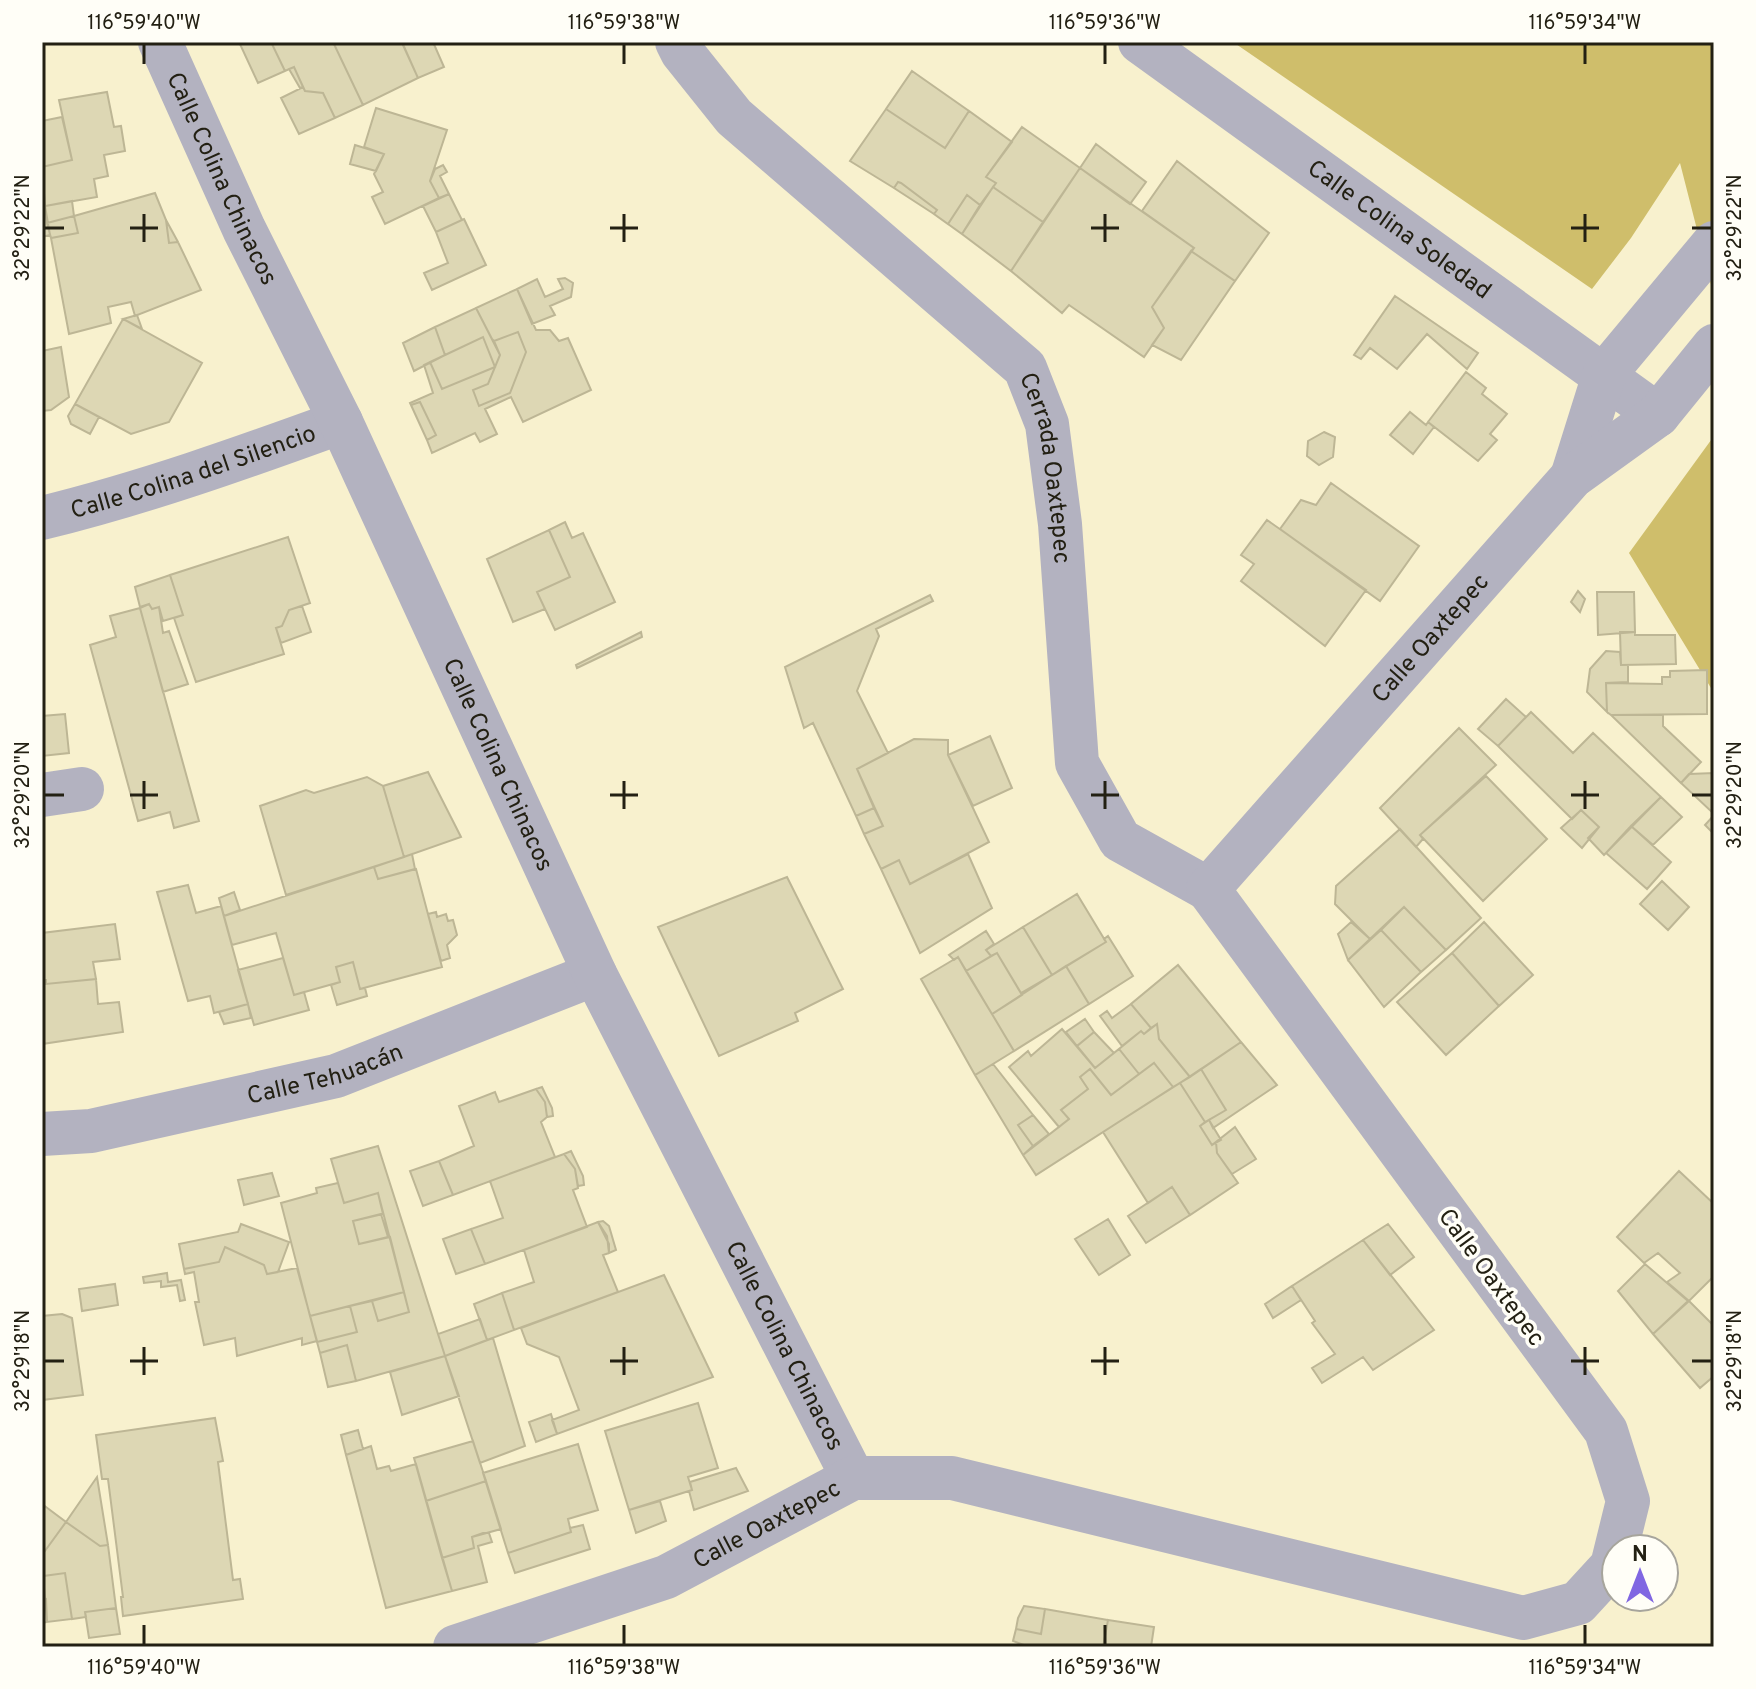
<svg xmlns="http://www.w3.org/2000/svg" width="1756" height="1689" viewBox="0 0 1756 1689" font-family="Overpass,sans-serif">
	<rect width="100%" height="100%" fill="#f8f1ce"/>
	<path fill="#cfbe6b" d="M 1233,42 L 1714,42 L 1714,296 L 1680,163 L 1631,238 L 1592,289 Z
		M 1714,436 L 1714,693 L 1629,553 Z"/>
	<path fill="#ddd7b4" stroke="#bdb695" stroke-width="2" d="M 239,42 L 271,42 L 285,71 L 258,83 Z
		M 271,42 L 333,42 L 363,105 L 335,118 L 323,93 L 305,91 L 294,67 L 285,71 Z
		M 333,42 L 402,42 L 418,78 L 363,105 Z
		M 433,42 L 444,67 L 418,78 L 402,43 Z
		M 294,67 L 303,87 L 300,88 L 289,69 Z
		M 912,71 L 969,111 L 945,148 L 886,109 Z
		M 303,87 L 305,91 L 323,93 L 335,118 L 299,134 L 281,98 Z
		M 107,92 L 114,127 L 121,126 L 125,151 L 104,155 L 108,176 L 94,179 L 97,197 L 45,206 L 42,167 L 72,160 L 59,100 Z
		M 376,108 L 447,130 L 430,181 L 439,198 L 385,224 L 372,197 L 383,192 L 374,174 L 384,154 L 364,147 Z
		M 886,109 L 945,148 L 969,111 L 1012,142 L 986,177 L 996,183 L 980,205 L 967,195 L 948,224 L 934,214 L 937,210 L 901,183 L 898,182 L 894,188 L 850,161 Z
		M 62,117 L 72,160 L 42,167 L 42,121 Z
		M 1022,127 L 1080,168 L 1043,222 L 993,187 L 996,183 L 986,177 Z
		M 1096,144 L 1146,182 L 1130,204 L 1080,168 Z
		M 355,145 L 384,154 L 376,171 L 350,164 Z
		M 1177,161 L 1269,233 L 1235,281 L 1191,251 L 1194,248 L 1142,211 Z
		M 443,165 L 447,172 L 440,176 L 449,194 L 439,198 L 430,181 L 435,169 Z
		M 1080,168 L 1194,248 L 1152,307 L 1164,328 L 1144,357 L 1069,305 L 1062,313 L 1011,271 Z
		M 898,182 L 901,183 L 937,210 L 934,214 L 894,188 Z
		M 993,187 L 1043,222 L 1011,271 L 962,234 Z
		M 155,193 L 166,220 L 169,243 L 178,242 L 201,290 L 135,316 L 131,302 L 108,307 L 111,323 L 69,334 L 51,238 L 78,233 L 74,216 Z
		M 449,194 L 462,220 L 436,232 L 423,206 Z
		M 967,195 L 980,205 L 962,234 L 948,224 Z
		M 72,201 L 74,216 L 47,223 L 45,206 Z
		M 42,206 L 45,206 L 50,235 L 42,237 Z
		M 74,216 L 78,233 L 51,238 L 47,223 Z
		M 464,219 L 486,265 L 432,290 L 424,273 L 448,263 L 436,232 Z
		M 166,220 L 178,242 L 169,243 Z
		M 1191,251 L 1235,281 L 1181,360 L 1152,345 L 1164,328 L 1152,307 Z
		M 565,278 L 573,283 L 571,297 L 550,306 L 555,315 L 532,324 L 517,289 L 537,279 L 545,297 L 563,289 L 558,279 Z
		M 517,289 L 536,330 L 550,330 L 559,341 L 568,338 L 591,390 L 523,422 L 511,397 L 485,409 L 497,434 L 480,442 L 475,433 L 432,453 L 427,440 L 436,435 L 420,402 L 411,405 L 410,403 L 433,393 L 424,365 L 430,362 L 442,389 L 495,367 L 488,384 L 473,390 L 479,406 L 510,393 L 526,352 L 518,332 L 494,341 L 492,339 L 476,308 Z
		M 1395,296 L 1478,353 L 1467,369 L 1427,334 L 1397,369 L 1370,348 L 1361,359 L 1354,355 Z
		M 476,308 L 500,355 L 495,367 L 483,337 L 445,355 L 435,327 Z
		M 137,315 L 142,329 L 123,319 Z
		M 123,319 L 202,363 L 169,422 L 131,434 L 75,404 Z
		M 435,327 L 445,355 L 414,371 L 403,343 Z
		M 518,332 L 526,352 L 510,393 L 479,406 L 473,390 L 488,384 L 500,355 L 494,341 Z
		M 483,337 L 495,367 L 442,389 L 430,362 Z
		M 61,347 L 69,397 L 51,410 L 42,411 L 42,351 Z
		M 1466,372 L 1486,388 L 1482,394 L 1507,414 L 1490,434 L 1497,440 L 1478,461 L 1428,422 Z
		M 420,402 L 436,435 L 427,440 L 411,405 Z
		M 75,404 L 99,417 L 90,434 L 71,424 L 68,416 Z
		M 1410,412 L 1426,425 L 1428,422 L 1434,427 L 1413,454 L 1390,435 Z
		M 1324,432 L 1335,437 L 1333,457 L 1319,465 L 1307,456 L 1308,441 Z
		M 1331,483 L 1419,546 L 1380,601 L 1280,529 L 1301,500 L 1316,505 Z
		M 1267,520 L 1366,590 L 1325,646 L 1241,581 L 1254,564 L 1241,555 Z
		M 565,522 L 572,538 L 583,533 L 615,602 L 555,630 L 537,592 L 570,577 L 549,530 Z
		M 549,530 L 570,577 L 537,592 L 545,609 L 513,622 L 487,559 Z
		M 288,537 L 310,603 L 289,610 L 282,626 L 276,628 L 284,654 L 196,682 L 174,618 L 183,615 L 170,575 Z
		M 170,575 L 183,615 L 163,621 L 159,607 L 152,609 L 149,604 L 140,607 L 135,587 Z
		M 1578,591 L 1585,599 L 1580,612 L 1571,602 Z
		M 1597,592 L 1634,592 L 1635,632 L 1598,635 Z
		M 930,595 L 933,601 L 876,629 L 879,636 L 857,691 L 888,753 L 857,769 L 874,808 L 856,816 L 813,723 L 804,728 L 785,667 Z
		M 149,604 L 152,609 L 159,607 L 163,633 L 169,631 L 188,684 L 163,692 L 140,608 Z
		M 302,606 L 311,632 L 281,643 L 276,628 L 282,626 L 289,610 Z
		M 140,608 L 199,821 L 174,828 L 170,812 L 138,821 L 90,645 L 116,637 L 110,616 Z
		M 641,632 L 642,637 L 577,668 L 576,665 Z
		M 1620,632 L 1635,632 L 1635,635 L 1675,635 L 1676,664 L 1621,665 Z
		M 1606,651 L 1620,652 L 1621,665 L 1628,665 L 1628,682 L 1606,683 L 1607,712 L 1587,692 L 1590,669 Z
		M 1707,670 L 1707,714 L 1611,715 L 1607,712 L 1606,683 L 1662,684 L 1662,677 L 1670,677 L 1670,671 Z
		M 1506,699 L 1526,717 L 1498,746 L 1478,729 Z
		M 1531,712 L 1573,753 L 1593,733 L 1661,797 L 1604,855 L 1588,838 L 1599,827 L 1581,810 L 1572,819 L 1498,746 Z
		M 65,714 L 69,753 L 42,756 L 42,716 Z
		M 1611,715 L 1663,715 L 1663,726 L 1701,762 L 1681,783 Z
		M 1459,728 L 1496,765 L 1420,835 L 1423,839 L 1416,847 L 1380,808 Z
		M 990,736 L 1012,788 L 973,806 L 948,755 Z
		M 914,739 L 948,740 L 948,755 L 989,842 L 910,884 L 899,860 L 881,869 L 864,834 L 883,826 L 857,769 Z
		M 428,772 L 461,837 L 404,857 L 383,786 Z
		M 1714,773 L 1714,814 L 1681,783 L 1689,774 Z
		M 1486,776 L 1547,839 L 1483,901 L 1420,835 Z
		M 367,777 L 383,786 L 404,857 L 286,895 L 260,806 L 306,790 L 314,793 Z
		M 1661,797 L 1682,817 L 1653,845 L 1631,826 Z
		M 874,808 L 883,826 L 864,834 L 856,816 Z
		M 1581,810 L 1599,827 L 1582,848 L 1561,828 Z
		M 1714,815 L 1714,834 L 1705,825 Z
		M 1631,826 L 1671,862 L 1647,889 L 1606,853 Z
		M 1400,829 L 1481,918 L 1446,950 L 1404,907 L 1370,939 L 1335,904 L 1336,886 Z
		M 412,854 L 415,869 L 378,879 L 374,867 Z
		M 968,854 L 992,908 L 920,953 L 881,869 L 899,860 L 910,884 Z
		M 374,867 L 378,879 L 416,869 L 442,967 L 360,989 L 353,962 L 336,967 L 340,982 L 294,995 L 276,933 L 232,945 L 224,916 Z
		M 787,877 L 843,989 L 795,1013 L 798,1021 L 719,1056 L 658,927 Z
		M 1662,881 L 1689,907 L 1668,930 L 1640,904 Z
		M 188,885 L 196,913 L 221,906 L 248,1004 L 214,1013 L 210,996 L 188,1001 L 157,892 Z
		M 234,892 L 240,910 L 224,916 L 219,898 Z
		M 1077,894 L 1106,942 L 1052,975 L 1023,927 Z
		M 1404,907 L 1446,950 L 1421,972 L 1381,930 Z
		M 436,912 L 437,917 L 446,914 L 448,921 L 453,920 L 457,935 L 447,945 L 450,958 L 441,961 L 428,914 Z
		M 1351,922 L 1370,939 L 1348,960 L 1338,934 Z
		M 1484,922 L 1533,975 L 1499,1006 L 1452,953 Z
		M 115,924 L 120,959 L 93,962 L 96,979 L 46,984 L 46,980 L 42,980 L 42,933 Z
		M 1023,927 L 1052,975 L 1021,993 L 997,953 L 991,956 L 986,950 Z
		M 1381,930 L 1421,972 L 1384,1007 L 1348,960 Z
		M 986,931 L 994,944 L 986,950 L 991,956 L 966,971 L 958,957 L 954,960 L 949,955 Z
		M 1108,936 L 1133,976 L 1089,1004 L 1066,966 L 1106,942 L 1104,939 Z
		M 997,953 L 1022,995 L 992,1014 L 966,971 Z
		M 1452,953 L 1499,1006 L 1446,1055 L 1397,1002 Z
		M 958,957 L 1014,1051 L 975,1075 L 921,979 Z
		M 283,958 L 294,995 L 304,992 L 309,1010 L 254,1025 L 238,970 Z
		M 353,962 L 360,989 L 365,988 L 367,996 L 337,1005 L 331,985 L 340,982 L 336,967 Z
		M 1178,965 L 1241,1042 L 1190,1077 L 1159,1039 L 1157,1024 L 1151,1028 L 1131,1004 Z
		M 1066,966 L 1089,1004 L 1014,1051 L 992,1014 Z
		M 96,979 L 98,1004 L 119,1002 L 123,1032 L 42,1044 L 42,980 L 46,980 L 46,984 Z
		M 248,1004 L 251,1018 L 224,1024 L 219,1012 Z
		M 1131,1004 L 1151,1028 L 1144,1034 L 1141,1031 L 1122,1046 L 1100,1016 L 1107,1011 L 1112,1018 Z
		M 1085,1019 L 1094,1032 L 1077,1046 L 1066,1032 Z
		M 1157,1024 L 1159,1039 L 1190,1077 L 1173,1087 L 1154,1063 L 1139,1074 L 1119,1049 L 1141,1031 L 1144,1034 Z
		M 1062,1029 L 1095,1068 L 1119,1049 L 1139,1074 L 1111,1095 L 1090,1069 L 1080,1077 L 1088,1089 L 1061,1110 L 1069,1119 L 1059,1127 L 1009,1067 L 1028,1051 L 1031,1056 Z
		M 1094,1032 L 1114,1053 L 1095,1068 L 1077,1046 Z
		M 1241,1042 L 1277,1085 L 1213,1128 L 1209,1120 L 1226,1110 L 1201,1069 Z
		M 1154,1063 L 1173,1087 L 1036,1175 L 1023,1155 L 1069,1119 L 1061,1110 L 1088,1089 L 1080,1077 L 1090,1069 L 1111,1095 Z
		M 993,1064 L 1033,1115 L 1018,1125 L 1033,1146 L 1023,1155 L 975,1075 Z
		M 1201,1069 L 1226,1110 L 1205,1122 L 1180,1083 Z
		M 1180,1083 L 1205,1122 L 1200,1126 L 1212,1145 L 1216,1142 L 1217,1153 L 1238,1183 L 1190,1215 L 1172,1187 L 1148,1203 L 1103,1132 Z
		M 542,1087 L 552,1108 L 553,1116 L 547,1117 L 545,1102 L 536,1089 Z
		M 536,1089 L 545,1102 L 547,1117 L 541,1122 L 555,1157 L 453,1195 L 439,1161 L 474,1146 L 459,1106 L 495,1092 L 499,1102 Z
		M 1033,1115 L 1049,1134 L 1033,1146 L 1018,1125 Z
		M 1209,1120 L 1221,1140 L 1212,1145 L 1200,1126 Z
		M 1235,1127 L 1256,1159 L 1232,1174 L 1217,1153 L 1216,1142 Z
		M 378,1146 L 445,1356 L 356,1381 L 347,1345 L 320,1353 L 317,1342 L 357,1332 L 350,1306 L 372,1301 L 378,1321 L 409,1312 L 378,1193 L 344,1203 L 331,1159 Z
		M 571,1151 L 583,1176 L 584,1185 L 578,1186 L 575,1169 L 564,1154 Z
		M 564,1154 L 575,1169 L 578,1188 L 573,1190 L 587,1227 L 485,1264 L 471,1229 L 503,1218 L 490,1181 Z
		M 439,1161 L 453,1195 L 423,1206 L 410,1171 Z
		M 1679,1171 L 1714,1204 L 1714,1276 L 1689,1301 L 1667,1282 L 1680,1273 L 1658,1253 L 1644,1263 L 1617,1237 Z
		M 272,1173 L 279,1196 L 244,1205 L 238,1180 Z
		M 338,1183 L 344,1203 L 378,1193 L 383,1214 L 353,1221 L 359,1244 L 390,1237 L 404,1292 L 310,1316 L 281,1203 L 317,1193 L 316,1188 Z
		M 1172,1187 L 1190,1215 L 1146,1243 L 1128,1216 Z
		M 381,1214 L 388,1237 L 359,1244 L 353,1221 Z
		M 1108,1219 L 1130,1255 L 1099,1275 L 1075,1239 Z
		M 603,1221 L 609,1226 L 616,1250 L 609,1253 L 607,1236 L 598,1222 Z
		M 598,1222 L 609,1244 L 609,1253 L 603,1255 L 618,1292 L 514,1330 L 502,1293 L 534,1282 L 524,1250 Z
		M 241,1224 L 289,1242 L 278,1272 L 267,1274 L 264,1265 L 225,1247 L 219,1262 L 184,1269 L 179,1244 L 238,1232 Z
		M 1388,1224 L 1414,1257 L 1390,1275 L 1363,1240 Z
		M 471,1229 L 485,1264 L 456,1274 L 443,1239 Z
		M 1363,1240 L 1434,1330 L 1373,1370 L 1363,1357 L 1322,1383 L 1312,1368 L 1335,1354 L 1312,1323 L 1315,1321 L 1292,1286 Z
		M 225,1247 L 264,1265 L 267,1274 L 297,1268 L 317,1341 L 302,1345 L 302,1338 L 237,1356 L 235,1338 L 204,1345 L 195,1302 L 199,1302 L 194,1272 L 185,1274 L 184,1269 L 219,1262 Z
		M 1645,1264 L 1688,1301 L 1653,1334 L 1618,1291 Z
		M 167,1273 L 168,1282 L 181,1280 L 185,1300 L 180,1301 L 177,1285 L 161,1287 L 161,1281 L 144,1283 L 143,1277 Z
		M 664,1275 L 713,1377 L 557,1434 L 552,1420 L 579,1410 L 559,1357 L 527,1344 L 521,1328 Z
		M 115,1284 L 118,1305 L 82,1311 L 79,1289 Z
		M 1292,1286 L 1301,1300 L 1273,1318 L 1265,1304 Z
		M 404,1292 L 409,1312 L 378,1321 L 372,1301 Z
		M 502,1293 L 514,1330 L 487,1340 L 474,1304 Z
		M 1689,1301 L 1714,1326 L 1714,1376 L 1700,1388 L 1653,1334 Z
		M 350,1306 L 357,1332 L 317,1342 L 310,1316 Z
		M 62,1314 L 72,1318 L 83,1395 L 42,1400 L 42,1316 Z
		M 480,1319 L 487,1340 L 445,1356 L 438,1334 Z
		M 493,1338 L 525,1446 L 480,1463 L 445,1356 Z
		M 347,1345 L 356,1381 L 328,1387 L 320,1353 Z
		M 445,1356 L 459,1396 L 402,1415 L 390,1372 Z
		M 698,1403 L 718,1468 L 688,1477 L 692,1490 L 629,1510 L 605,1431 Z
		M 551,1414 L 557,1434 L 536,1442 L 529,1422 Z
		M 215,1418 L 223,1461 L 218,1462 L 233,1580 L 240,1579 L 243,1599 L 123,1616 L 121,1597 L 123,1597 L 108,1479 L 102,1479 L 96,1435 Z
		M 358,1430 L 363,1449 L 346,1455 L 341,1435 Z
		M 473,1441 L 486,1481 L 426,1501 L 414,1458 Z
		M 578,1444 L 598,1510 L 568,1519 L 571,1532 L 508,1553 L 483,1473 Z
		M 371,1446 L 377,1469 L 389,1466 L 391,1471 L 416,1464 L 452,1591 L 386,1608 L 346,1455 Z
		M 736,1468 L 748,1491 L 694,1510 L 689,1491 L 692,1490 L 690,1482 Z
		M 97,1477 L 108,1545 L 100,1546 L 66,1522 Z
		M 486,1481 L 501,1529 L 472,1537 L 474,1548 L 442,1558 L 426,1501 Z
		M 660,1501 L 666,1521 L 636,1533 L 629,1510 Z
		M 42,1504 L 66,1522 L 42,1555 Z
		M 66,1522 L 100,1546 L 108,1545 L 116,1608 L 85,1612 L 86,1617 L 72,1619 L 65,1573 L 43,1576 L 42,1555 Z
		M 583,1525 L 590,1549 L 515,1573 L 508,1553 L 571,1532 L 570,1528 Z
		M 483,1533 L 489,1533 L 492,1542 L 478,1546 L 487,1582 L 452,1591 L 442,1558 L 474,1548 L 472,1537 Z
		M 65,1573 L 72,1619 L 47,1622 L 43,1576 Z
		M 46,1599 L 47,1622 L 42,1623 L 42,1600 Z
		M 1024,1606 L 1045,1609 L 1041,1634 L 1016,1629 L 1018,1618 Z
		M 116,1608 L 120,1634 L 89,1638 L 85,1612 Z
		M 1045,1609 L 1108,1620 L 1103,1647 L 1029,1647 L 1013,1641 L 1016,1629 L 1041,1634 Z
		M 1108,1620 L 1154,1627 L 1151,1647 L 1103,1647 Z"/>
	<g fill="none" stroke-linecap="round" stroke-linejoin="round">
		<g stroke="#b3b2c0" stroke-width="44">
			<path id="s1" d="M 677,42 L 682,52 L 734,117 L 1025,368 L 1047,424 L 1060,524 L 1077,763 L 1120,840 L 1208,889"/>
			<path id="s2" d="M 42,518 C 144,493 242,458 341,422"/>
			<path d="M 42,795 L 82,789"/>
			<path id="s3" d="M 42,1134 L 91,1131 L 336,1076 L 595,974"/>
		</g>
		<g stroke="#b3b2c0" stroke-width="44">
			<path id="s4" d="M 160,42 L 244,229 L 341,422 L 595,974 L 853,1478"/>
			<path id="s5" d="M 1140,42 L 1658,415"/>
			<path d="M 1572,477 L 1604,375 L 1714,243"/>
			<path id="s6" d="M 455,1647 L 666,1577 L 853,1478 L 952,1478 L 1523,1618 L 1578,1603 L 1612,1566 L 1628,1501 L 1606,1431 L 1208,889 L 1572,477 L 1658,415 L 1714,346"/>
		</g>
	</g>
	<path fill="none" stroke="#232013" stroke-width="3" d="M 144,44 L 144,64M 624,44 L 624,64M 1105,44 L 1105,64M 1585,44 L 1585,64M 144,214 L 144,242M 624,214 L 624,242M 1105,214 L 1105,242M 1585,214 L 1585,242M 44,228 L 64,228M 130,228 L 158,228M 610,228 L 638,228M 1091,228 L 1119,228M 1571,228 L 1599,228M 1692,228 L 1712,228M 144,781 L 144,809M 624,781 L 624,809M 1105,781 L 1105,809M 1585,781 L 1585,809M 44,795 L 64,795M 130,795 L 158,795M 610,795 L 638,795M 1091,795 L 1119,795M 1571,795 L 1599,795M 1692,795 L 1712,795M 144,1347 L 144,1375M 624,1347 L 624,1375M 1105,1347 L 1105,1375M 1585,1347 L 1585,1375M 44,1361 L 64,1361M 130,1361 L 158,1361M 610,1361 L 638,1361M 1091,1361 L 1119,1361M 1571,1361 L 1599,1361M 1692,1361 L 1712,1361M 144,1625 L 144,1645M 624,1625 L 624,1645M 1105,1625 L 1105,1645M 1585,1625 L 1585,1645"/>
	<g text-anchor="middle" stroke-width="7" stroke-linejoin="round" paint-order="stroke">
		<g font-size="24" fill="#232013" stroke="#fffef7">
			<text dy="8" stroke="none"><textPath href="#s4" startOffset="150">Calle Colina Chinacos</textPath></text>
			<text dy="8" stroke="none"><textPath href="#s5" startOffset="320">Calle Colina Soledad</textPath></text>
			<text dy="8" stroke="none"><textPath href="#s1" startOffset="582">Cerrada Oaxtepec</textPath></text>
			<text dy="8" stroke="none"><textPath href="#s2" startOffset="158">Calle Colina del Silencio</textPath></text>
			<text dy="8" stroke="none"><textPath href="#s6" startOffset="2376">Calle Oaxtepec</textPath></text>
			<text dy="8" stroke="none"><textPath href="#s4" startOffset="798">Calle Colina Chinacos</textPath></text>
			<text dy="8" stroke="none"><textPath href="#s3" startOffset="290">Calle Tehuacán</textPath></text>
			<text transform="translate(1492 1277) rotate(54)" y="8">Calle Oaxtepec</text>
			<text dy="8" stroke="none"><textPath href="#s4" startOffset="1446">Calle Colina Chinacos</textPath></text>
			<text dy="8" stroke="none"><textPath href="#s6" startOffset="336">Calle Oaxtepec</textPath></text>
		</g>
	</g>
	<rect width="1756" height="1689" fill="none" stroke="#fffef7" stroke-width="88"/>
	<g transform="translate(1640 1573)"><circle r="38" fill="#fffef7" stroke="#a7a59c" stroke-width="2"/>
	<path d="M0-6L14 30L0 20L-14 30Z" fill="#8067e2"/>
	<text y="-12" font-size="22" font-weight="bold" text-anchor="middle" fill="#232013">N</text>
	</g>
	<rect x="44" y="44" width="1668" height="1601" fill="none" stroke="#232013" stroke-width="3"/>
	<g font-size="20" text-anchor="middle" fill="#232013">
		<text x="144" y="29">116°59'40"W</text>
		<text x="624" y="29">116°59'38"W</text>
		<text x="1105" y="29">116°59'36"W</text>
		<text x="1585" y="29">116°59'34"W</text>
		<text transform="translate(22 228) rotate(-90)" y="7">32°29'22"N</text>
		<text transform="translate(1734 228) rotate(-90)" y="7">32°29'22"N</text>
		<text transform="translate(22 795) rotate(-90)" y="7">32°29'20"N</text>
		<text transform="translate(1734 795) rotate(-90)" y="7">32°29'20"N</text>
		<text transform="translate(22 1361) rotate(-90)" y="7">32°29'18"N</text>
		<text transform="translate(1734 1361) rotate(-90)" y="7">32°29'18"N</text>
		<text x="144" y="1674">116°59'40"W</text>
		<text x="624" y="1674">116°59'38"W</text>
		<text x="1105" y="1674">116°59'36"W</text>
		<text x="1585" y="1674">116°59'34"W</text>
	</g>
</svg>
